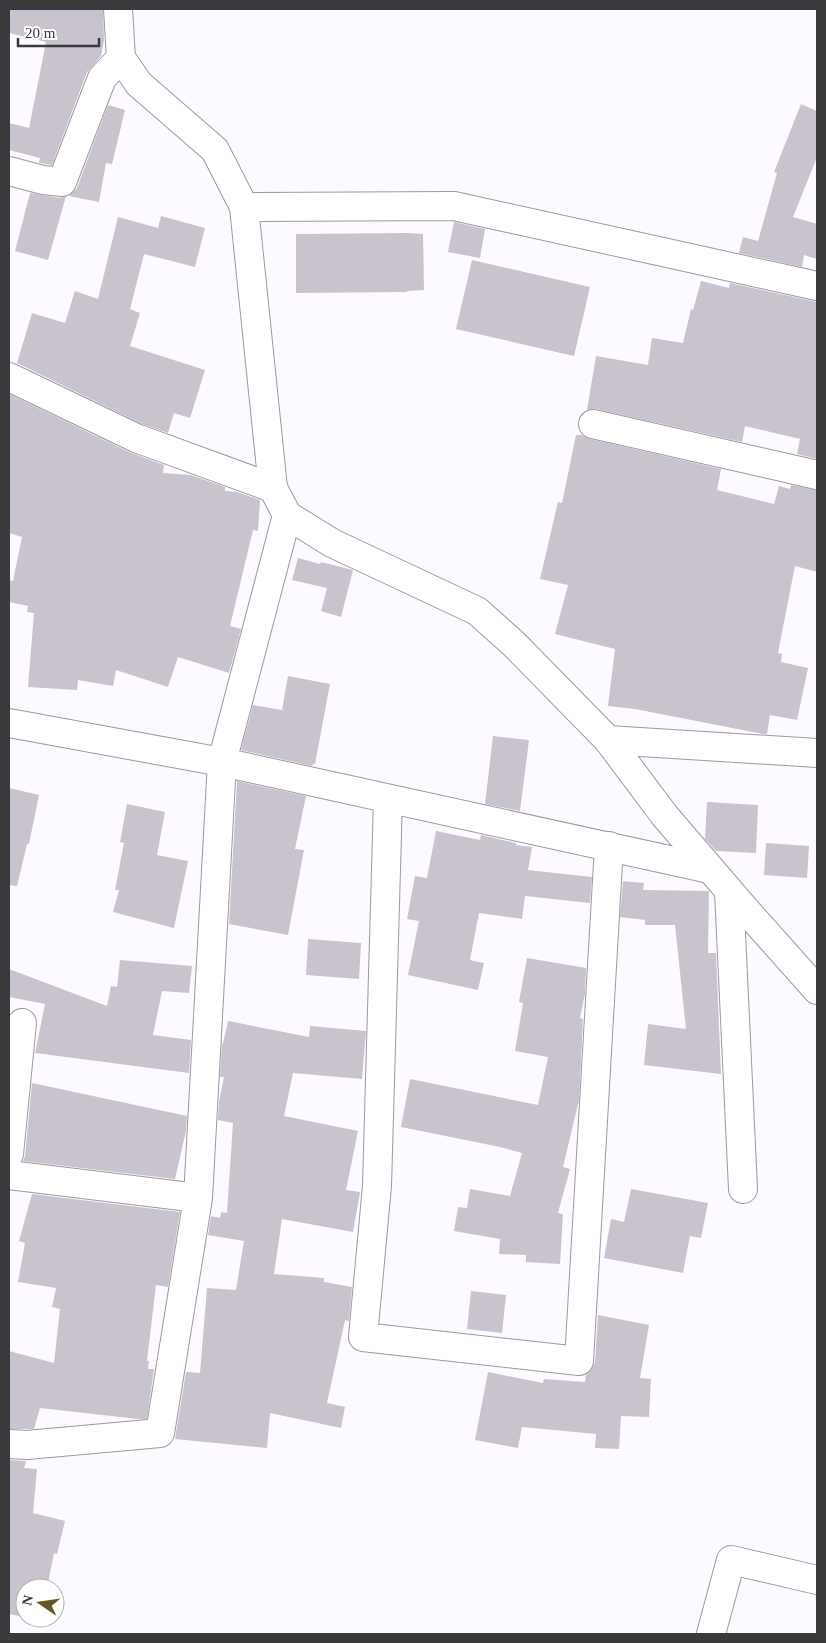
<svg xmlns="http://www.w3.org/2000/svg" width="826" height="1643" viewBox="0 0 826 1643" font-family="'Times New Roman',serif">
	<rect width="100%" height="100%" fill="#fcfafe"/>
	<path fill="#c8c3cd" d="M 9,9 L 103,9 L 104,40 L 101,56 L 87,72 L 52,165 L 39,163 L 40,158 L 9,150 L 9,123 L 29,128 L 46,42 L 9,33 Z
		M 801,104 L 817,111 L 817,157 L 793,217 L 817,224 L 817,259 L 804,255 L 802,267 L 739,253 L 743,237 L 758,241 L 777,173 L 774,172 Z
		M 108,105 L 125,110 L 112,164 L 106,163 L 99,202 L 69,196 L 77,188 Z
		M 30,193 L 60,198 L 66,196 L 48,260 L 15,251 Z
		M 161,216 L 205,228 L 195,267 L 144,254 L 130,309 L 140,313 L 130,346 L 205,370 L 190,418 L 174,413 L 168,433 L 142,424 L 17,363 L 32,313 L 65,323 L 75,291 L 98,299 L 118,217 L 158,228 Z
		M 454,222 L 485,229 L 480,258 L 448,252 Z
		M 407,233 L 423,234 L 424,290 L 407,291 L 407,292 L 296,293 L 296,234 Z
		M 472,260 L 590,287 L 574,356 L 456,329 Z
		M 701,281 L 729,288 L 730,283 L 817,302 L 817,459 L 797,454 L 800,439 L 745,426 L 742,442 L 596,409 L 587,410 L 596,356 L 648,365 L 652,338 L 683,343 L 691,309 L 693,310 Z
		M 9,394 L 129,452 L 164,465 L 163,473 L 191,475 L 225,487 L 225,491 L 237,492 L 260,500 L 258,531 L 253,530 L 230,626 L 241,629 L 229,673 L 178,657 L 168,687 L 116,670 L 113,686 L 78,680 L 77,690 L 28,687 L 34,613 L 27,612 L 28,606 L 9,602 L 9,580 L 13,581 L 22,537 L 9,533 Z
		M 576,435 L 582,435 L 590,439 L 721,469 L 717,490 L 774,504 L 779,486 L 790,489 L 791,485 L 817,490 L 817,572 L 795,566 L 778,653 L 782,654 L 781,662 L 808,668 L 797,720 L 770,715 L 767,734 L 763,734 L 635,709 L 608,706 L 615,649 L 555,634 L 568,585 L 540,579 L 558,502 L 562,503 Z
		M 298,558 L 320,564 L 321,562 L 353,570 L 341,617 L 321,611 L 327,588 L 292,580 Z
		M 288,676 L 330,684 L 315,764 L 313,764 L 312,766 L 241,750 L 253,705 L 282,710 Z
		M 493,736 L 529,740 L 520,811 L 485,804 Z
		M 237,781 L 306,796 L 295,849 L 304,850 L 288,935 L 229,924 Z
		M 9,788 L 39,795 L 29,844 L 27,844 L 17,886 L 9,885 Z
		M 707,802 L 758,805 L 756,853 L 716,851 L 705,839 Z
		M 127,804 L 165,812 L 157,855 L 188,861 L 174,928 L 113,912 L 119,890 L 115,890 L 124,843 L 120,842 Z
		M 436,831 L 480,840 L 481,835 L 516,843 L 516,845 L 532,847 L 528,870 L 592,877 L 590,903 L 525,896 L 522,919 L 479,913 L 470,960 L 484,963 L 478,990 L 408,975 L 419,921 L 407,919 L 415,876 L 427,878 Z
		M 766,843 L 809,846 L 807,878 L 764,875 Z
		M 623,881 L 644,883 L 643,890 L 709,891 L 708,953 L 716,953 L 721,1074 L 644,1065 L 648,1024 L 686,1029 L 675,925 L 645,925 L 645,920 L 620,917 Z
		M 308,939 L 361,943 L 359,979 L 306,975 Z
		M 527,958 L 586,968 L 585,994 L 580,1018 L 583,1019 L 579,1100 L 563,1167 L 570,1169 L 558,1213 L 563,1214 L 560,1264 L 526,1262 L 526,1255 L 499,1254 L 500,1239 L 454,1231 L 458,1207 L 467,1208 L 470,1189 L 510,1196 L 522,1153 L 500,1147 L 401,1127 L 410,1079 L 538,1105 L 548,1057 L 515,1051 L 523,1003 L 519,1002 Z
		M 120,960 L 192,966 L 189,993 L 162,991 L 153,1035 L 191,1040 L 189,1073 L 35,1053 L 45,1004 L 9,997 L 9,969 L 107,1006 L 111,986 L 117,987 Z
		M 228,1021 L 309,1037 L 310,1026 L 366,1031 L 362,1079 L 293,1073 L 284,1116 L 358,1131 L 346,1190 L 360,1192 L 353,1232 L 282,1219 L 274,1274 L 324,1278 L 324,1282 L 352,1287 L 349,1321 L 345,1320 L 327,1403 L 345,1407 L 341,1428 L 270,1413 L 267,1448 L 175,1439 L 186,1372 L 200,1373 L 207,1288 L 236,1290 L 244,1241 L 208,1235 L 211,1216 L 220,1218 L 221,1212 L 227,1213 L 233,1123 L 218,1120 L 219,1101 L 224,1077 L 220,1077 L 222,1044 L 223,1044 Z
		M 32,1083 L 187,1116 L 186,1131 L 175,1179 L 23,1161 L 25,1156 Z
		M 631,1189 L 708,1203 L 701,1238 L 690,1236 L 683,1273 L 604,1258 L 611,1219 L 624,1222 Z
		M 32,1194 L 180,1212 L 168,1287 L 156,1285 L 147,1361 L 149,1361 L 148,1369 L 154,1369 L 147,1419 L 138,1419 L 40,1408 L 34,1429 L 9,1429 L 9,1351 L 54,1363 L 60,1309 L 52,1307 L 56,1288 L 18,1282 L 25,1243 L 19,1241 Z
		M 471,1291 L 506,1295 L 502,1333 L 467,1329 Z
		M 598,1315 L 649,1325 L 640,1378 L 651,1379 L 649,1417 L 621,1416 L 619,1449 L 595,1448 L 596,1434 L 522,1427 L 518,1448 L 475,1440 L 488,1372 L 543,1383 L 544,1379 L 585,1382 L 586,1375 L 592,1369 L 595,1362 Z
		M 9,1460 L 26,1461 L 24,1468 L 37,1469 L 33,1513 L 65,1521 L 57,1554 L 54,1553 L 47,1588 L 25,1588 L 25,1617 L 9,1614 Z"/>
	<g fill="none" stroke-linecap="round" stroke-linejoin="round">
		<defs>
			<path id="minor" d="M 9,171 L 43,180 L 62,182 L 102,78 L 121,58
				M 244,207 L 454,206 L 817,286
				M 9,377 L 136,438 L 273,488
				M 593,424 L 817,475
				M 9,723 L 222,762 L 287,515
				M 608,740 L 817,753
				M 388,799 L 377,1186 L 363,1337 L 579,1361 L 609,846
				M 729,891 L 743,1189
				M 9,1154 L 22,1023
				M 9,1175 L 198,1198 L 222,762 L 710,869
				M 9,1444 L 27,1445 L 160,1433 L 198,1198
				M 711,1634 L 731,1560 L 817,1580"/>
			<path id="major" d="M 118,9 L 121,58 L 139,84 L 215,150 L 244,207 L 273,488 L 287,515 L 332,543 L 477,611 L 514,644 L 608,740 L 665,816 L 744,908 L 817,990"/>
		</defs>
		<use href="#minor" stroke="#9c98a1" stroke-width="30"/>
		<use href="#major" stroke="#9c98a1" stroke-width="30"/>
		<use href="#minor" stroke="#fff" stroke-width="28"/>
		<use href="#major" stroke="#fff" stroke-width="28"/>
	</g>
	<rect width="826" height="1643" fill="none" stroke="#3a393c" stroke-width="20"/>
	<g transform="translate(40 1603) rotate(283)"><circle r="24" fill="#ffffff" stroke="#b0b0b1"/>
	<path d="M0-4L9 19L0 12L-9 19Z" fill="#635825"/>
	<text y="-8" font-size="14" font-weight="bold" text-anchor="middle" fill="#3a393c">N</text>
	</g>
	<path d="M18 38v8h81v-8" fill="none" stroke="#3a393c" stroke-width="2.5"/>
	<text x="25" y="38" font-size="15" fill="#3a393c" stroke="#ffffff" stroke-width="4" paint-order="stroke">20 m</text>
</svg>
